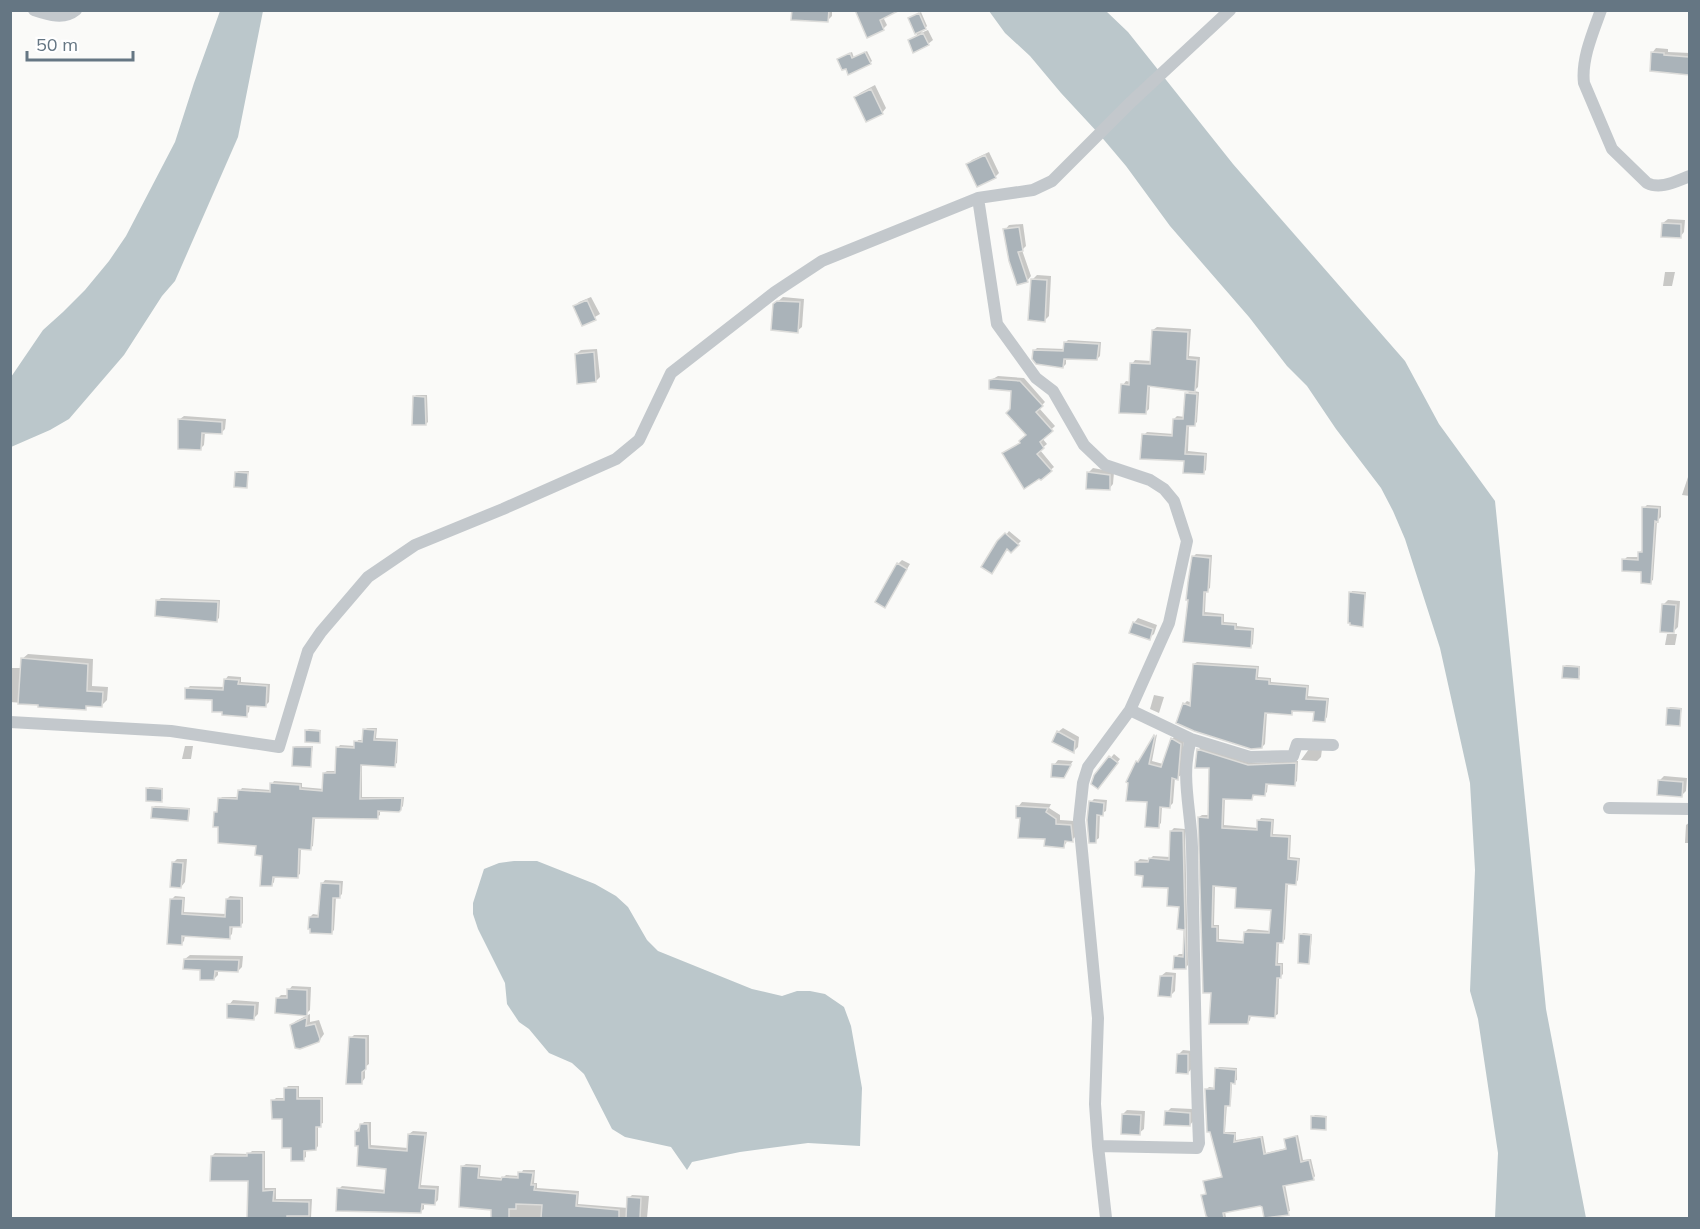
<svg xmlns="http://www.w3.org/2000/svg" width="1700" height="1229" viewBox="0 0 1700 1229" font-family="Mulish,sans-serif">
	<rect width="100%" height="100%" fill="#fafaf8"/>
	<path fill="#bbc7cb" d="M 220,11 L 263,11 L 238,137 L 175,281 L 162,296 L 124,355 L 69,419 L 50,430 L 11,447 L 11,377 L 43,330 L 63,312 L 85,290 L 109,261 L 126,236 L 175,142 L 194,83 Z
		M 989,11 L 1106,11 L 1128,32 L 1233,164 L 1405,361 L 1439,424 L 1495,501 L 1546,1009 L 1586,1218 L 1495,1218 L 1498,1153 L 1478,1019 L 1470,991 L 1475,870 L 1470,783 L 1440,648 L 1405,539 L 1393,511 L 1381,488 L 1336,429 L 1307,386 L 1287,366 L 1249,317 L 1170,226 L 1126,166 L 1099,134 L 1061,93 L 1030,56 L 1005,33 Z
		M 514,861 L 537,861 L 595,884 L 616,896 L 628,907 L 647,940 L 658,951 L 752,989 L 782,996 L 797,991 L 810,991 L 825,994 L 844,1007 L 851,1026 L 862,1088 L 860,1146 L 808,1143 L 740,1152 L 692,1162 L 687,1170 L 671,1147 L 625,1137 L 612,1129 L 584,1074 L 572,1063 L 549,1053 L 529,1029 L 519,1022 L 507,1004 L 505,983 L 478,929 L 473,914 L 473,903 L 484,869 L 499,863 Z"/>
	<path fill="#0003" fill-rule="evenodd" d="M 809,10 L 832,10 L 832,16 L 828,20 Z
		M 856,10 L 883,17 L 887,25 L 883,29 Z
		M 921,12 L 927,26 L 921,33 L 928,30 L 933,40 L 928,44 L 909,40 L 917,35 L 910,19 Z
		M 1656,48 L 1668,49 L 1668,52 L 1690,53 L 1690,73 L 1651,70 L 1652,53 Z
		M 867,51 L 872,61 L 870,63 L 840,58 L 852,52 L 854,58 Z
		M 875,85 L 886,108 L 882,113 L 855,97 L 860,93 Z
		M 989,152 L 999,173 L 995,177 L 968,164 L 972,160 Z
		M 1668,219 L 1685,220 L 1684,232 L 1680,237 L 1663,223 Z
		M 1023,224 L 1026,246 L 1022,250 L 1031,276 L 1027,281 L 1005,230 L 1009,225 Z
		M 1665,272 L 1675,272 L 1672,286 L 1663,286 Z
		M 1037,275 L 1051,276 L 1049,316 L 1045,320 L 1033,279 Z
		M 591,297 L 600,314 L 583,324 L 575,306 L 579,302 Z
		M 783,297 L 804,299 L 802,327 L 797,331 L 774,305 Z
		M 1157,327 L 1191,329 L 1189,356 L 1200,357 L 1198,387 L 1194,391 L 1199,392 L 1197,422 L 1194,425 L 1189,424 L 1188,451 L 1207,453 L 1206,470 L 1203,473 L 1144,435 L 1147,432 L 1174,434 L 1174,419 L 1177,416 L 1185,417 L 1187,394 L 1191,390 L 1150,385 L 1149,409 L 1145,413 L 1123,385 L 1126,381 L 1131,382 L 1132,364 L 1135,360 L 1152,361 L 1153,330 Z
		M 1068,340 L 1101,342 L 1100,356 L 1097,359 L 1066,357 L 1066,364 L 1063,367 L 1034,351 L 1037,348 L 1065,349 L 1065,343 Z
		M 597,349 L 600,377 L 596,381 L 576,354 L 581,350 Z
		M 998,376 L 1024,378 L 1045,402 L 1039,408 L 1055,426 L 1042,438 L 1047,444 L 1040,450 L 1054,467 L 1041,478 L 1022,442 L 1028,434 L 1012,409 L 1013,390 L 991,380 Z
		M 416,395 L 427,395 L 428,422 L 426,424 L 414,397 Z
		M 184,416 L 226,419 L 225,429 L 221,433 L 205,432 L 204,445 L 200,449 L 180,419 Z
		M 1093,468 L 1114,472 L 1113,484 L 1109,489 L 1088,473 Z
		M 238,471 L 249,471 L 246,486 L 237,472 Z
		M 1690,471 L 1690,496 L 1682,495 Z
		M 1647,505 L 1661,506 L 1661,517 L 1657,521 L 1653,580 L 1650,582 L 1643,571 L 1624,560 L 1627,557 L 1640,557 L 1640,552 L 1643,549 L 1644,508 Z
		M 1009,531 L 1021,541 L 1011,551 L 1008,548 L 983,566 Z
		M 1196,554 L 1212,555 L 1210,588 L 1206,591 L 1205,612 L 1224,614 L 1224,622 L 1237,623 L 1237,626 L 1254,628 L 1253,644 L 1250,647 L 1185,640 L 1193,557 Z
		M 902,560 L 910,564 L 885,606 L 898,564 Z
		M 1352,591 L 1366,592 L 1362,625 L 1351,593 Z
		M 161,598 L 220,600 L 219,618 L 216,621 L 158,601 Z
		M 1668,600 L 1680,601 L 1678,627 L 1674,631 L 1664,604 Z
		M 1138,618 L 1157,625 L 1154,634 L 1149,638 L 1134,623 Z
		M 1667,634 L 1677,634 L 1675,645 L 1665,645 Z
		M 28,654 L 93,659 L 92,686 L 108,687 L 107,700 L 102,705 L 89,704 L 85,708 L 10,702 L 10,668 L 22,668 L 22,659 Z
		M 1197,662 L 1259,666 L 1258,677 L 1271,678 L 1271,682 L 1309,685 L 1308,696 L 1329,698 L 1327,717 L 1325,720 L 1315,711 L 1294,711 L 1291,714 L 1267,712 L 1265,744 L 1262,747 L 1184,704 L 1187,701 L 1192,703 L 1194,664 Z
		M 1566,665 L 1580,666 L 1580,675 L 1578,677 L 1564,667 Z
		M 228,676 L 241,677 L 241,682 L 270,684 L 269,702 L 266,705 L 250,704 L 249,712 L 246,715 L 214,699 L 187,689 L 190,686 L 225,687 L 225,680 Z
		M 1154,695 L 1164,697 L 1159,713 L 1150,709 Z
		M 1670,707 L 1682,708 L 1679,724 L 1668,709 Z
		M 367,728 L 377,728 L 376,738 L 398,739 L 397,763 L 394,765 L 362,764 L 362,797 L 404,797 L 403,806 L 399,811 L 380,810 L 380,815 L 377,817 L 315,817 L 313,846 L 310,848 L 301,848 L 300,874 L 297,876 L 275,875 L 274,882 L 272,885 L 264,854 L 257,844 L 220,826 L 216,813 L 219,809 L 220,799 L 222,797 L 239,797 L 240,791 L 242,788 L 271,790 L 272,784 L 274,781 L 302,783 L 302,787 L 324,789 L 324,773 L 327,771 L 337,771 L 338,748 L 340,745 L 355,746 L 358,740 L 364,740 L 365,730 Z
		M 1063,728 L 1079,737 L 1078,747 L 1074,751 L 1058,732 Z
		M 309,729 L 321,730 L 319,741 L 307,730 Z
		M 1157,734 L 1152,761 L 1163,764 L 1172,739 L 1175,736 L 1184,741 L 1181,775 L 1177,778 L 1175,777 L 1173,803 L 1170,806 L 1162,806 L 1161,823 L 1158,826 L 1148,801 L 1137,762 Z
		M 185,746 L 193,746 L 191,759 L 182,759 Z
		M 296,746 L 313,746 L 310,766 L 294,747 Z
		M 1201,747 L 1251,763 L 1298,761 L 1297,781 L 1294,784 L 1268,782 L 1267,792 L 1265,794 L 1255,794 L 1252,798 L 1225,797 L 1224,825 L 1258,828 L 1259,821 L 1261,818 L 1274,819 L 1273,834 L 1291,835 L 1290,857 L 1300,858 L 1298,880 L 1296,883 L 1288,882 L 1285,939 L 1283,942 L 1279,941 L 1278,963 L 1283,963 L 1283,974 L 1279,978 L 1278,1014 L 1275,1016 L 1251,1015 L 1250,1020 L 1248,1023 L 1212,992 L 1199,817 L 1202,815 L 1209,815 L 1210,767 L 1198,750 ZM 1215,885 L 1237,886 L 1273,909 L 1271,931 L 1248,929 L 1245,932 L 1245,941 L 1219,939 L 1219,925 L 1214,925 Z
		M 1309,749 L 1322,749 L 1321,757 L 1317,761 L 1301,760 Z
		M 1114,754 L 1120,759 L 1101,784 L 1095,776 Z
		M 1058,760 L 1073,761 L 1063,776 L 1054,765 Z
		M 1664,776 L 1687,778 L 1686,791 L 1682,795 L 1659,781 Z
		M 149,787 L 163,788 L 163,799 L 161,800 L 148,789 Z
		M 1094,799 L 1107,800 L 1106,811 L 1100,814 L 1099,838 L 1095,841 L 1091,802 Z
		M 1022,802 L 1051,804 L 1049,808 L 1060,815 L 1060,820 L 1075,821 L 1076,836 L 1072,840 L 1068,840 L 1064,846 L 1046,838 L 1021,817 L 1018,807 Z
		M 155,806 L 190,808 L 189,818 L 188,820 L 153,808 Z
		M 1690,822 L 1690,843 L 1685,843 L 1686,825 Z
		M 1174,828 L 1185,829 L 1188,965 L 1185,968 L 1176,957 L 1179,954 L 1184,954 L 1186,928 L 1179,928 L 1181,905 L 1169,887 L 1145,874 L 1137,862 L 1140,859 L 1149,860 L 1153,856 L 1170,857 L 1171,831 Z
		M 177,859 L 187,859 L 185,882 L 181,887 L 173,863 Z
		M 325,880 L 343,881 L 342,894 L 339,897 L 336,897 L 334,930 L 331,933 L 310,917 L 313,914 L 319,915 L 322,884 Z
		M 175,896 L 185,897 L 184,912 L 226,914 L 227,899 L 230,896 L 243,897 L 243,923 L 240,926 L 233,925 L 232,934 L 229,937 L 185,935 L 184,941 L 181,944 L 172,899 Z
		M 1303,933 L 1312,934 L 1310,961 L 1309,962 L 1301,935 Z
		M 190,955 L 243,956 L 242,967 L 238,971 L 218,970 L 218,975 L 214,979 L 185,959 Z
		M 1166,972 L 1176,973 L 1175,991 L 1171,995 L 1161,976 Z
		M 292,986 L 311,987 L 310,1010 L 306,1014 L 277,999 L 281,995 L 288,995 L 289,990 Z
		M 233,1000 L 259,1002 L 258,1014 L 254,1018 L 229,1005 Z
		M 310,1014 L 310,1022 L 319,1020 L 324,1034 L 319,1041 L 291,1026 L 296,1021 Z
		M 354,1035 L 369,1035 L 369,1064 L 365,1067 L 365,1078 L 362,1082 L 350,1039 Z
		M 1183,1050 L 1192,1051 L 1192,1068 L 1188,1073 L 1179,1054 Z
		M 1219,1067 L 1237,1068 L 1237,1080 L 1232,1082 L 1231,1102 L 1227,1104 L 1225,1132 L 1236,1132 L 1236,1140 L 1263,1136 L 1266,1153 L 1287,1148 L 1286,1139 L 1298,1135 L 1303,1160 L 1311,1159 L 1315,1176 L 1313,1179 L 1285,1184 L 1290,1211 L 1277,1216 L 1278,1218 L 1266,1218 L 1264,1206 L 1260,1204 L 1225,1211 L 1226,1218 L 1209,1218 L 1203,1196 L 1207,1193 L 1205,1181 L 1223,1176 L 1207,1089 L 1209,1087 L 1216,1088 L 1217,1069 Z
		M 288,1086 L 299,1086 L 299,1097 L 323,1097 L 323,1123 L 318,1125 L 318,1146 L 316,1149 L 306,1149 L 306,1157 L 303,1159 L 292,1147 L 283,1118 L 273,1101 L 276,1098 L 285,1098 L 285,1089 Z
		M 1171,1108 L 1193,1109 L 1194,1120 L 1190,1125 L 1167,1112 Z
		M 1127,1110 L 1145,1111 L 1144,1129 L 1139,1133 L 1123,1114 Z
		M 1315,1115 L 1327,1116 L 1325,1128 L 1313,1117 Z
		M 364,1122 L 371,1122 L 371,1145 L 408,1148 L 409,1134 L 413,1131 L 427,1132 L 421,1185 L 439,1186 L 438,1200 L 435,1203 L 424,1203 L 424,1209 L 420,1212 L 339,1189 L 342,1186 L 386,1190 L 387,1168 L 360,1144 L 356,1131 Z
		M 252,1151 L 265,1151 L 265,1188 L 276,1188 L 276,1199 L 312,1199 L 311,1218 L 248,1218 L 250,1180 L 212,1156 L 215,1153 L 249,1154 Z
		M 466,1164 L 481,1165 L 480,1176 L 503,1178 L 506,1175 L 520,1176 L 523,1170 L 535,1170 L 534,1183 L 537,1183 L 537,1188 L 579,1191 L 578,1204 L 628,1208 L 629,1198 L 632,1195 L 649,1196 L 647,1218 L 492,1218 L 493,1209 L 463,1166 Z"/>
	<path fill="#aab3b9" stroke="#dcdcda" stroke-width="1.5" fill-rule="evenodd" d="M 792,10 L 829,10 L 828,22 L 791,20 Z
		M 855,10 L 900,10 L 880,20 L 884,30 L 867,38 Z
		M 919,13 L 926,29 L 915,34 L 908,18 Z
		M 923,33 L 929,45 L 913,53 L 908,40 Z
		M 865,52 L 871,64 L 848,75 L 846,69 L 842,70 L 837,59 L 850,53 L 852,58 Z
		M 1651,52 L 1664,53 L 1664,55 L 1689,57 L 1689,75 L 1650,71 Z
		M 871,89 L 883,114 L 866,122 L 854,97 Z
		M 985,155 L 996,178 L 977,187 L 966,164 Z
		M 1662,223 L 1681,224 L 1681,238 L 1661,237 Z
		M 1019,227 L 1023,251 L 1018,252 L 1028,282 L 1017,285 L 1009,261 L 1003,229 Z
		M 1031,279 L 1047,280 L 1045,322 L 1028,320 Z
		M 587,300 L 596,320 L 582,326 L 573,306 Z
		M 777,301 L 800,302 L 798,333 L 771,330 L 773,304 Z
		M 1152,330 L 1188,332 L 1187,359 L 1197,360 L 1195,392 L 1148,386 L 1146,414 L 1119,413 L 1121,384 L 1129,385 L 1130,363 L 1150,364 Z
		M 1064,342 L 1099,344 L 1097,360 L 1064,359 L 1063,368 L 1036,364 L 1032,359 L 1033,350 L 1063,351 Z
		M 594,352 L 596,382 L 577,384 L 575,354 Z
		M 994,379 L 1020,381 L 1043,406 L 1036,412 L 1053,431 L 1040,442 L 1044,448 L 1037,454 L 1052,471 L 1041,480 L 1039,479 L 1024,489 L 1002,453 L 1020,443 L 1019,441 L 1026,435 L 1006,413 L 1010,409 L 1011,391 L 989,389 L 989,380 Z
		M 1185,393 L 1197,394 L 1195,426 L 1187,426 L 1185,454 L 1205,455 L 1204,474 L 1183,473 L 1184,461 L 1140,459 L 1142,434 L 1172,436 L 1173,419 L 1183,419 Z
		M 413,396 L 425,397 L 426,425 L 412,425 Z
		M 178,419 L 222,422 L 222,434 L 202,433 L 201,450 L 178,449 Z
		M 235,472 L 248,473 L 247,488 L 234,487 Z
		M 1087,472 L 1110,475 L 1110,490 L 1086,489 Z
		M 1642,507 L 1659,508 L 1658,522 L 1655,521 L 1651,584 L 1641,583 L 1641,572 L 1622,571 L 1622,559 L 1638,560 L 1638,552 L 1642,552 Z
		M 1005,533 L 1019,545 L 1011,553 L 1007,549 L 992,574 L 981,567 L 997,541 Z
		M 1192,556 L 1210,558 L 1208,592 L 1204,592 L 1203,615 L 1222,616 L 1222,624 L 1235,625 L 1235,629 L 1252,630 L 1251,648 L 1183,642 L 1188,600 L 1186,600 L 1188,582 Z
		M 897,563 L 907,569 L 885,608 L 875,602 Z
		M 1349,592 L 1365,594 L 1363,627 L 1350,625 L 1350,623 L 1348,623 Z
		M 156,600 L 218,602 L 217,622 L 155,616 Z
		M 1662,604 L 1676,605 L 1674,633 L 1660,632 Z
		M 1133,622 L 1153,629 L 1150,640 L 1129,633 Z
		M 21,658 L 88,664 L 87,691 L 103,692 L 102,707 L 86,706 L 86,710 L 38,707 L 38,705 L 18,704 Z
		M 1193,664 L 1257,668 L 1256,679 L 1269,680 L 1269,684 L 1307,687 L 1306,699 L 1327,700 L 1325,722 L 1313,721 L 1314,712 L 1292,711 L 1292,715 L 1265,713 L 1262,748 L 1251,749 L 1194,731 L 1176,723 L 1183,703 L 1190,706 Z
		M 1563,666 L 1579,667 L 1579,679 L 1562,678 Z
		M 224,679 L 239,680 L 238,684 L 267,686 L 266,707 L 247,706 L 247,717 L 222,715 L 222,712 L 212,712 L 212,700 L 185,699 L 185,688 L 223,690 Z
		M 1667,708 L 1681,709 L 1680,726 L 1666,725 Z
		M 363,729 L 375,730 L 374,740 L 397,741 L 396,753 L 395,767 L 361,765 L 360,799 L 402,798 L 401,810 L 399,812 L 378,811 L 378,819 L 313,818 L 311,850 L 299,849 L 298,878 L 273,877 L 272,886 L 260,886 L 262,856 L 255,855 L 256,846 L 218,843 L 218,827 L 213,827 L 214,812 L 217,812 L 218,798 L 237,799 L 238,790 L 270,792 L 270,783 L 300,785 L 300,789 L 322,791 L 323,773 L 335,773 L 336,747 L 354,748 L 354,741 L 362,742 Z
		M 305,730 L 320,731 L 320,743 L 305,742 Z
		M 1057,731 L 1075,741 L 1074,753 L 1052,742 Z
		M 1154,735 L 1155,736 L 1149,764 L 1161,767 L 1171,738 L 1181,744 L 1178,780 L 1172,778 L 1170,808 L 1160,807 L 1159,828 L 1145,827 L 1147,802 L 1126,801 L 1128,783 L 1126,782 L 1136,761 L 1138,762 Z
		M 293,747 L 312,747 L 311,767 L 292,766 Z
		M 1197,749 L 1248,765 L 1296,763 L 1295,786 L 1266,784 L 1265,796 L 1253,795 L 1252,800 L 1223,799 L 1222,828 L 1257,830 L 1257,820 L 1272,821 L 1271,836 L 1289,837 L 1288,859 L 1298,860 L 1296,885 L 1286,884 L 1283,943 L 1277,943 L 1276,965 L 1281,965 L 1281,978 L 1277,978 L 1275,1018 L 1249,1016 L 1248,1024 L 1209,1024 L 1211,993 L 1203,993 L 1198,817 L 1208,818 L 1209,768 L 1195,768 ZM 1213,886 L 1236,888 L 1235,908 L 1271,910 L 1269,933 L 1244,932 L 1243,943 L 1217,941 L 1217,927 L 1212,927 Z
		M 1109,756 L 1118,763 L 1098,789 L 1091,784 L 1094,775 Z
		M 1052,764 L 1071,765 L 1064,778 L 1051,777 Z
		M 1658,780 L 1683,782 L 1682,797 L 1657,795 Z
		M 146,788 L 162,789 L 162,802 L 146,801 Z
		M 1089,801 L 1104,803 L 1103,816 L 1097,815 L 1096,843 L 1089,843 L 1087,820 Z
		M 1016,806 L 1048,808 L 1046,812 L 1056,819 L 1056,824 L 1071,825 L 1073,842 L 1065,841 L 1064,848 L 1044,846 L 1045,839 L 1018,838 L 1020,818 L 1016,818 Z
		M 152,807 L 189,809 L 188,821 L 151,818 Z
		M 1170,831 L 1183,831 L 1186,969 L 1173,969 L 1174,956 L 1183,957 L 1184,930 L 1177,929 L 1179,907 L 1167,906 L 1168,888 L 1142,887 L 1143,876 L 1135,875 L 1135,862 L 1148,862 L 1149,858 L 1169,860 Z
		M 172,862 L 183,863 L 181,888 L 170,887 Z
		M 321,883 L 340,884 L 340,898 L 333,898 L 332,934 L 310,933 L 310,929 L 308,929 L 309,917 L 318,917 Z
		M 170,899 L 183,899 L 182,914 L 225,917 L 226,899 L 241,899 L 241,927 L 230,927 L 230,939 L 182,936 L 182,945 L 167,944 Z
		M 1299,934 L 1311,935 L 1309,964 L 1298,963 Z
		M 184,959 L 239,960 L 238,972 L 215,971 L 214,980 L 200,980 L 200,970 L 183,969 Z
		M 1160,976 L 1173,976 L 1171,997 L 1158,996 Z
		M 287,989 L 307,990 L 307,1016 L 275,1013 L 276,998 L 287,998 Z
		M 227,1004 L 255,1005 L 254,1020 L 227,1018 Z
		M 307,1017 L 306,1026 L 315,1024 L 320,1039 L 319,1042 L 300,1049 L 295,1048 L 290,1025 Z
		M 349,1037 L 366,1038 L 366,1069 L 362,1072 L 362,1084 L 346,1084 Z
		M 1177,1054 L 1188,1054 L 1188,1074 L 1176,1073 Z
		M 1215,1068 L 1236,1070 L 1235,1084 L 1231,1083 L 1230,1106 L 1225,1106 L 1224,1133 L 1235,1134 L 1234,1142 L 1261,1137 L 1264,1154 L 1286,1149 L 1284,1139 L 1296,1136 L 1301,1162 L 1309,1160 L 1314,1180 L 1283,1186 L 1289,1215 L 1264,1218 L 1262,1207 L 1260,1206 L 1223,1213 L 1224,1218 L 1208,1218 L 1206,1216 L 1201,1195 L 1206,1194 L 1203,1181 L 1222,1177 L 1210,1132 L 1207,1132 L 1205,1089 L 1214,1089 Z
		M 284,1088 L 297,1088 L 297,1099 L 321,1099 L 321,1127 L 316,1127 L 316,1150 L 304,1151 L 304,1161 L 291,1161 L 291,1148 L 282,1148 L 282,1119 L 272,1119 L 271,1100 L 284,1100 Z
		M 1165,1111 L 1190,1113 L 1190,1126 L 1164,1125 Z
		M 1122,1114 L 1141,1115 L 1140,1135 L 1121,1134 Z
		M 1311,1116 L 1326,1117 L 1326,1130 L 1311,1129 Z
		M 360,1124 L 368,1124 L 369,1148 L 407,1151 L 408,1134 L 425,1135 L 419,1188 L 436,1189 L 435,1205 L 422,1204 L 421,1213 L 336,1211 L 337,1188 L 384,1193 L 386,1169 L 357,1166 L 358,1146 L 355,1146 L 355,1131 L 359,1131 Z
		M 247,1153 L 263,1153 L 263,1191 L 274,1190 L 273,1201 L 309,1202 L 309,1216 L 287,1216 L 287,1218 L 247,1218 L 248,1181 L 210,1181 L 211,1156 L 247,1156 Z
		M 461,1166 L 479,1167 L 478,1178 L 501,1180 L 502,1177 L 518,1178 L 518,1172 L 533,1173 L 531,1185 L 535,1185 L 534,1190 L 577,1194 L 576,1206 L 619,1210 L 619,1218 L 541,1218 L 542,1205 L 516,1204 L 516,1209 L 509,1209 L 509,1218 L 491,1218 L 491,1210 L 459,1207 Z
		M 627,1197 L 641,1198 L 640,1218 L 626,1218 Z"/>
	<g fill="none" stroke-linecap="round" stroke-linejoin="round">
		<path stroke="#c3c8cc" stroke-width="12" d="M 34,10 C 49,15 64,20 76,10
			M 1601,10 C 1593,32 1581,60 1584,83 L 1612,149 L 1647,183 C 1661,190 1676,181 1690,176
			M 978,198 L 997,324 L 1036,378 L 1053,391 L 1084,445 L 1105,465 L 1150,480 L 1164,489 L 1174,501 L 1187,541 L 1169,623 L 1130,710 L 1191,739
			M 10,722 L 171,731 L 279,747 L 308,651 L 321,632 L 368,577 L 415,545 L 503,509 L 616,459 L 639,440 L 671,373 L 775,292 L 822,261 L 978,198 L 1033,190 L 1052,181 L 1130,103 L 1230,10
			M 1609,808 L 1690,809
			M 1098,1146 L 1095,1104 L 1098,1018 L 1079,820 L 1083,783 L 1088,767 L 1130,710
			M 1106,1218 L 1098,1146 L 1197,1148 L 1199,1143 C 1195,1045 1194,946 1192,847 C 1191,809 1180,776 1191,739 L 1250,757 L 1293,756 L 1297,744 L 1333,745"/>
	</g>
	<rect width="1700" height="1229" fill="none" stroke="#657683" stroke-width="24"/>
	<path d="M27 51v9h106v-9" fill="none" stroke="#657683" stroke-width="3"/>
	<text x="36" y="51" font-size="18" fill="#657683" stroke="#ffffff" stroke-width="4.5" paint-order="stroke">50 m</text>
</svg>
